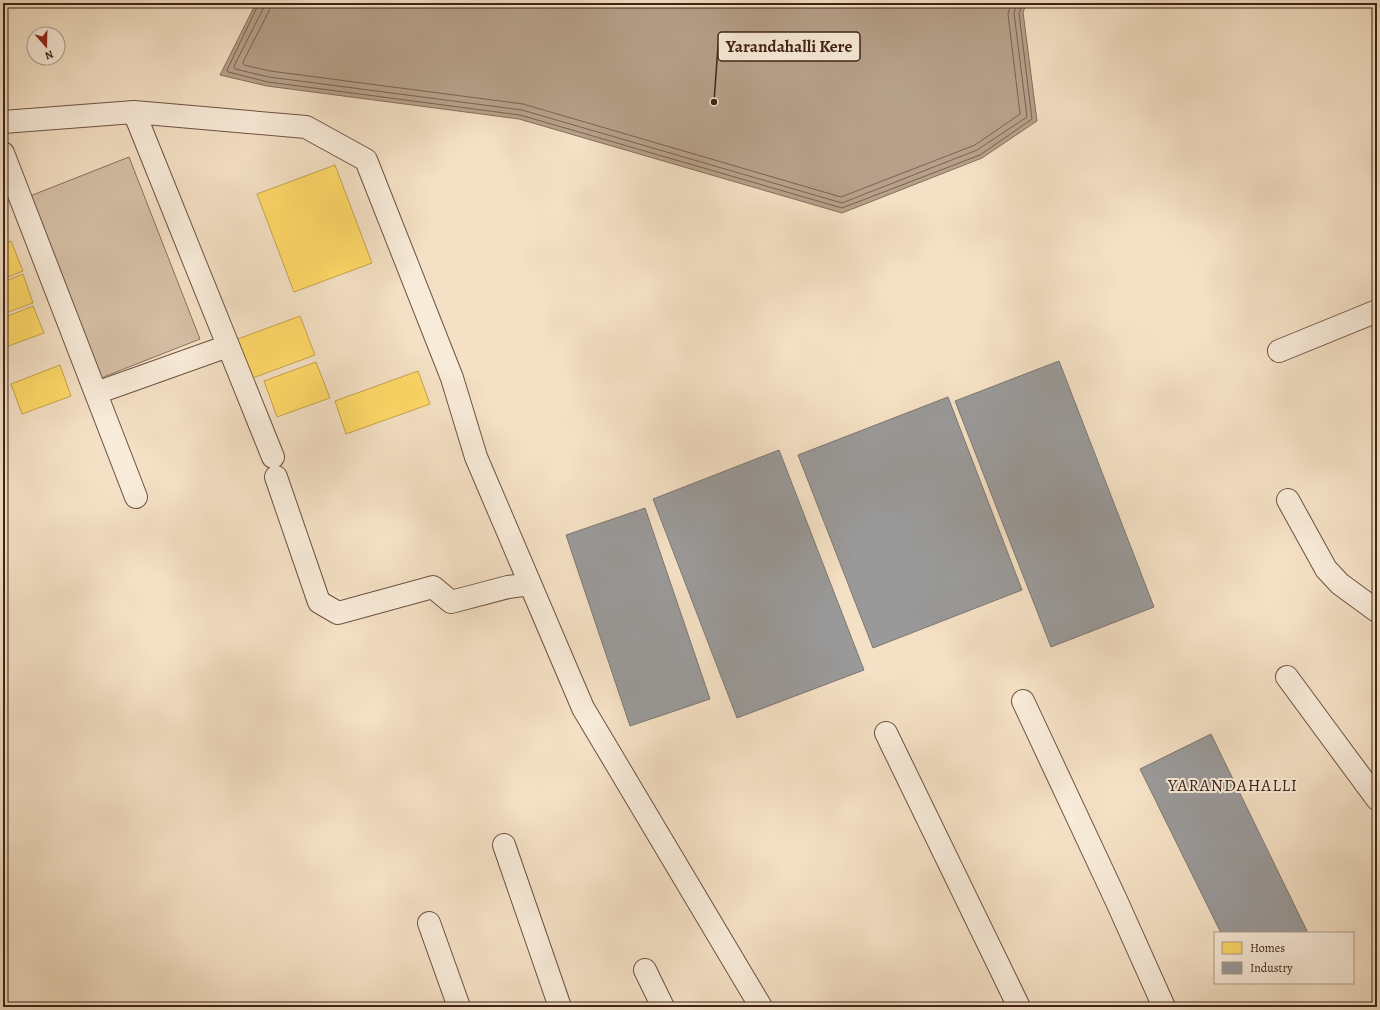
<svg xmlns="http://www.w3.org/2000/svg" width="1380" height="1010" viewBox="0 0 1380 1010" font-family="Alegreya,serif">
	<rect width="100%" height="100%" fill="#f4e0c4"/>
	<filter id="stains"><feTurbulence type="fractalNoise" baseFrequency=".005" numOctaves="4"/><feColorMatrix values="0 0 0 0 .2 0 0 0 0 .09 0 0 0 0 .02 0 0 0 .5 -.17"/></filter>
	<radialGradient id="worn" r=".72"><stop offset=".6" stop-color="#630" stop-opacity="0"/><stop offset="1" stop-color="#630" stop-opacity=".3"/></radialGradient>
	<path fill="#d5c0a6" stroke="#8a725e" d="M 129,157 L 200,339 L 101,378 L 30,196 Z"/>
	<path fill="#b6a089" stroke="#866e5b" d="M 256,3 L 1027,3 L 1023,12 L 1037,121 L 982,158 L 842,213 L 519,119 L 267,86 L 220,75 Z"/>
	<path fill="#ffd966" stroke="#c5a24e" d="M 335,165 L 372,263 L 294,292 L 257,194 Z
		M 11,241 L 23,271 L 3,279 L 3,244 Z
		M 23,274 L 33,303 L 3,314 L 3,282 Z
		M 33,306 L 44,333 L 3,348 L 3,318 Z
		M 300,316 L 315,355 L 250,379 L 235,340 Z
		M 316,362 L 330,398 L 277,417 L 264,381 Z
		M 60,365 L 71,396 L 22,414 L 11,384 Z
		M 418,371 L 430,404 L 346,434 L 335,401 Z"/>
	<path fill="#999" stroke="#7e7672" d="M 1059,361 L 1154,607 L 1051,647 L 955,401 Z
		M 948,397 L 1022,590 L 873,648 L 798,455 Z
		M 779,450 L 864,670 L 737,718 L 653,499 Z
		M 645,508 L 710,699 L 630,726 L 566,535 Z
		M 1211,734 L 1308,933 L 1221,933 L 1140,769 Z"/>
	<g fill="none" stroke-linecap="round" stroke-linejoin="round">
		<path stroke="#7a6250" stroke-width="1" d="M 259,3 L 227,70 L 228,72 L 268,82 L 520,115 L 842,208 L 980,155 L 1032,119 L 1019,13 L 1023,3
			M 264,3 L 263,9 L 234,66 L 235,69 L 269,77 L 522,110 L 842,203 L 977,150 L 1027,117 L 1014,13 L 1017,3
			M 270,3 L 269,11 L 243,62 L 244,65 L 270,71 L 523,104 L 841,197 L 975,145 L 1020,114 L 1008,14 L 1011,3"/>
		<defs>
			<path id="minor" d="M 134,112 L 273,457
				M 3,122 L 134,112 L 306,127 L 366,160 L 452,378 L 476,457 L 583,708 L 761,1007
				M 3,153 L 136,497
				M 1279,351 L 1377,311
				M 96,393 L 228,346
				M 276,477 L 319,602 L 338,613 L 433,587 L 451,602 L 508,587 L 529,584
				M 1288,500 L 1326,569 L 1340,584 L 1377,611
				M 1287,677 L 1377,799
				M 1023,701 L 1117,902 L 1164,1007
				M 886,733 L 1019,1007
				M 504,845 L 560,1007
				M 429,923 L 459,1007
				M 645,970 L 663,1007"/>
		</defs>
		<use href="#minor" stroke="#6c5242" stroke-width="24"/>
		<use href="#minor" stroke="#f8ebd9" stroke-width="22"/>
	</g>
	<g text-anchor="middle" stroke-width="4" stroke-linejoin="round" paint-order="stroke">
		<g font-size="17" letter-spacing="1" fill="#3f2316" stroke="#f8ebd9">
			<text x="1233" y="791">YARANDAHALLI</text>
		</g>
	</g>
	<path fill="none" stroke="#3f2316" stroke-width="1.5" d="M714 102L718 46"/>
	<circle fill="#3f2316" stroke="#f8ebd9" stroke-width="1.5" cx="714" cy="102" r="4"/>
	<rect fill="#f8ebd9" stroke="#3f2316" stroke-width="1.5" x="718" y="32" width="142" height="29" rx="4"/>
	<g font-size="17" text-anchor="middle" font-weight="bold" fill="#3f2316">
		<text x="789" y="52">Yarandahalli Kere</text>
	</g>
	<rect width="1380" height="1010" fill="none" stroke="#f4e0c4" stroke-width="16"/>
	<rect x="4" y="4" width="1372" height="1002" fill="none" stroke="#3f2316" stroke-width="2"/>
	<rect x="8" y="8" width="1364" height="994" fill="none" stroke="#3f2316"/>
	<rect x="1214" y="932" width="140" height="52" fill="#f8ebd9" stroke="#ae9b8b"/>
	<rect x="1222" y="942" width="20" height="12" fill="#ffd966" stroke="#ae9b8b"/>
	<text x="1250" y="952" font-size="12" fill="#3f2316">Homes</text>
	<rect x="1222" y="962" width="20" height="12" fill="#999999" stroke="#ae9b8b"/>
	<text x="1250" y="972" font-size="12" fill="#3f2316">Industry</text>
	<g transform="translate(46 46) rotate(160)"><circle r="19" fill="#f8ebd9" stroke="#ae9b8b"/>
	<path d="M0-3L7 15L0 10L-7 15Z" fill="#8f2418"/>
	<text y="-6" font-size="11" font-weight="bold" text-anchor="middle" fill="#3f2316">N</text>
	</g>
	<rect width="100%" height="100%" filter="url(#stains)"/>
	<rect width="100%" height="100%" fill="url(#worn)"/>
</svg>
